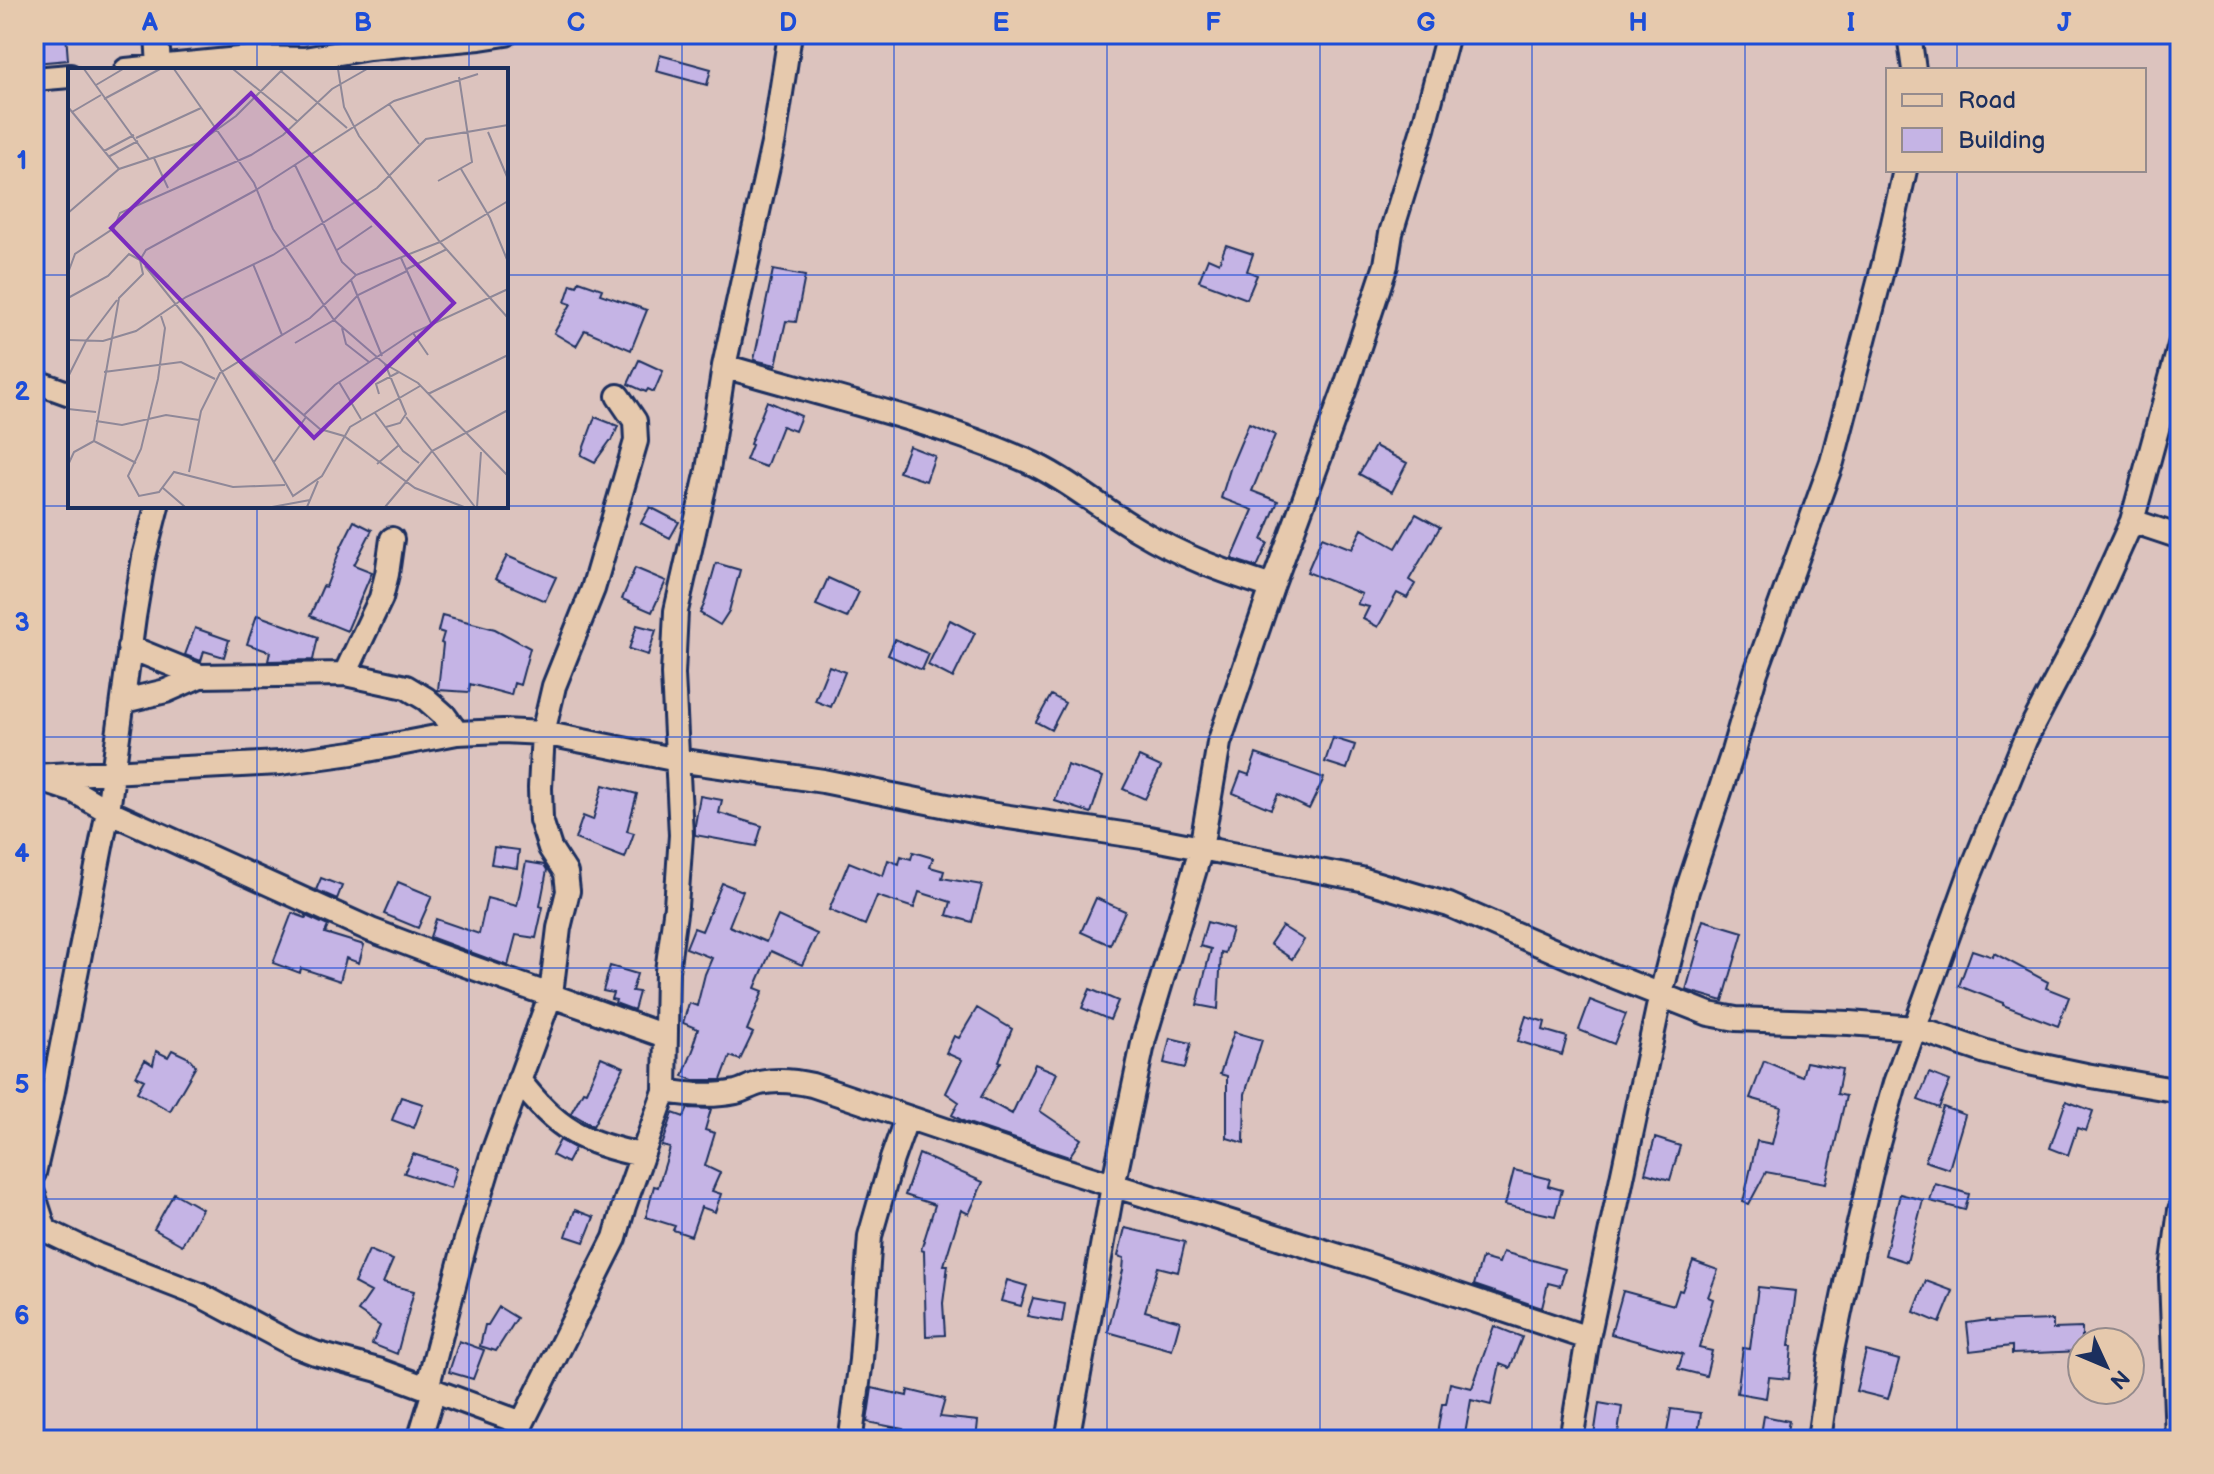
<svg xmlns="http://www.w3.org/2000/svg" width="2214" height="1474" viewBox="0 0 2214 1474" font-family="'Balsamiq Sans',sans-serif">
	<rect width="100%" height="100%" fill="#dcc3be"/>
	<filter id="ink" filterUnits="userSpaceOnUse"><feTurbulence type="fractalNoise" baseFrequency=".0125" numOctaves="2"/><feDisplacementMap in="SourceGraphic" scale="16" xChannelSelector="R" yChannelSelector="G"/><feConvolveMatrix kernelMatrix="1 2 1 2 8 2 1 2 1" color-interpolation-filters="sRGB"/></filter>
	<g filter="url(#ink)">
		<path fill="#c5b4e5" stroke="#1b2f5e" stroke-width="2" d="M 34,34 L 66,34 L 68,60 L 34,63 Z
			M 660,55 L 711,69 L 707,85 L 656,71 Z
			M 1226,245 L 1253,254 L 1247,271 L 1257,275 L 1247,299 L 1199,281 L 1208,258 L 1219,263 Z
			M 773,270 L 805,276 L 796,322 L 786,321 L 776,365 L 754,360 Z
			M 579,281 L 602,289 L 600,294 L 647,310 L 631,350 L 585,330 L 576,346 L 554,333 L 571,304 L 565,302 L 571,284 L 577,286 Z
			M 639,360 L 663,371 L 654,392 L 648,389 L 646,392 L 628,384 Z
			M 767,401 L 801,416 L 795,431 L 782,426 L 766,467 L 746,460 L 752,445 L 750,444 Z
			M 595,417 L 618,426 L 612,441 L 610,441 L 595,462 L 581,455 Z
			M 1249,423 L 1275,435 L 1252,491 L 1278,501 L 1262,540 L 1268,543 L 1257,567 L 1232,559 L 1253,510 L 1221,498 L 1231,466 Z
			M 909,446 L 935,456 L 926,481 L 899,472 Z
			M 1375,446 L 1407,463 L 1392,492 L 1359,474 Z
			M 650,507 L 679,522 L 670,538 L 641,523 Z
			M 1416,514 L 1440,527 L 1409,580 L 1415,584 L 1407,598 L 1397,593 L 1378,627 L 1363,619 L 1369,607 L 1357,604 L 1362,594 L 1307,572 L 1322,537 L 1352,549 L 1362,529 L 1396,548 Z
			M 354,521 L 372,530 L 354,565 L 372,572 L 347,631 L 310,616 L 323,586 L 326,587 L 341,547 Z
			M 507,556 L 556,577 L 545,601 L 495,579 Z
			M 716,563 L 740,570 L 729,611 L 720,625 L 700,613 L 704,605 Z
			M 635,568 L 666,581 L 652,612 L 622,599 Z
			M 828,578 L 859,592 L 847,618 L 816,605 Z
			M 257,615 L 318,637 L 313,660 L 268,661 L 270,652 L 247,644 Z
			M 442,615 L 495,629 L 530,648 L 520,685 L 514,683 L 511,695 L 470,684 L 469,692 L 438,690 L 443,644 L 441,643 L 444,633 L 438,631 Z
			M 950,620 L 975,633 L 953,678 L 928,665 Z
			M 637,625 L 656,630 L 648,655 L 629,649 Z
			M 195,628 L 229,640 L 224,657 L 204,651 L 201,661 L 185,655 Z
			M 895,639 L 929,654 L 922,670 L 888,655 Z
			M 829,666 L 845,672 L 831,707 L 815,701 Z
			M 1051,695 L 1065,703 L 1051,730 L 1036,722 Z
			M 1333,738 L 1355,745 L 1347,769 L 1325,762 Z
			M 1256,754 L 1324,778 L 1309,809 L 1278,794 L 1271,809 L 1233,793 L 1241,772 L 1249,775 Z
			M 1139,757 L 1161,767 L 1145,799 L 1123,789 Z
			M 1067,765 L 1103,777 L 1091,813 L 1055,801 Z
			M 603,785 L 637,794 L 627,831 L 634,833 L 625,858 L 575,839 L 583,816 L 593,820 Z
			M 700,796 L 722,800 L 719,813 L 762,826 L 756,846 L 695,835 L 695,825 Z
			M 494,847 L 519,850 L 517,868 L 491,864 Z
			M 913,852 L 933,858 L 930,867 L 944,871 L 942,878 L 982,885 L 972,922 L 947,915 L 951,902 L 919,892 L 914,908 L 877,896 L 865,925 L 829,910 L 849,862 L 883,876 L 888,860 L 899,864 L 901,856 L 911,859 Z
			M 526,862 L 544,865 L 547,870 L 540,906 L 543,907 L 536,938 L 516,935 L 508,966 L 430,937 L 436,919 L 479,934 L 487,898 L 517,906 Z
			M 321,878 L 342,886 L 337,899 L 316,890 Z
			M 398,882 L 432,896 L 418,928 L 384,914 Z
			M 722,883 L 743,891 L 729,926 L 766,942 L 778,916 L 817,934 L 802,965 L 771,951 L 755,988 L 763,991 L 747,1030 L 753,1033 L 740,1060 L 730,1056 L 721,1080 L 694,1080 L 683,1076 L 695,1045 L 693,1045 L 698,1029 L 683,1023 L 689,1003 L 697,1006 L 705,974 L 712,958 L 686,948 L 694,928 L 702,931 Z
			M 1096,898 L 1125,911 L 1110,945 L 1081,932 Z
			M 292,913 L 306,918 L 306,916 L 328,926 L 325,933 L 364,945 L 359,963 L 346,958 L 340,981 L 301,968 L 300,973 L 273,963 Z
			M 1703,920 L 1743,932 L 1723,1001 L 1686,990 L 1700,941 L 1697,940 Z
			M 1207,922 L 1232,929 L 1225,953 L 1221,952 L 1218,1009 L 1197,1005 L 1211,949 L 1200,946 Z
			M 1282,926 L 1304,940 L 1292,959 L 1270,944 Z
			M 1972,950 L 1993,957 L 1994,953 L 2048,982 L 2046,988 L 2069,997 L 2058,1026 L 2003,1005 L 2003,1003 L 1959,986 Z
			M 610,966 L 637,974 L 632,991 L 639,992 L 634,1010 L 615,1003 L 616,1000 L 611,999 L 613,993 L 603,991 Z
			M 1090,989 L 1118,1001 L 1110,1020 L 1082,1008 Z
			M 1590,1000 L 1626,1014 L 1614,1044 L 1579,1030 Z
			M 977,1008 L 1012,1029 L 999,1061 L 1001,1062 L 981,1097 L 1012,1114 L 1035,1064 L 1057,1073 L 1040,1111 L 1081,1139 L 1069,1157 L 965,1122 L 952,1115 L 959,1102 L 946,1093 L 962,1060 L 946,1053 L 954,1036 L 959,1038 Z
			M 1526,1016 L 1545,1022 L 1543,1030 L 1567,1037 L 1562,1055 L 1518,1041 Z
			M 1234,1032 L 1262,1040 L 1245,1094 L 1244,1143 L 1227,1138 L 1227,1076 L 1220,1074 Z
			M 1170,1038 L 1191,1043 L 1185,1068 L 1164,1063 Z
			M 172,1050 L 189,1058 L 196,1066 L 170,1111 L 137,1092 L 144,1080 L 136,1076 L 145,1060 L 153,1065 L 156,1051 L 168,1057 Z
			M 601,1057 L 624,1067 L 593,1126 L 571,1113 L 583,1091 L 586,1092 Z
			M 1764,1061 L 1802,1077 L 1806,1062 L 1842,1069 L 1837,1094 L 1846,1096 L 1826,1183 L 1766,1172 L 1749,1204 L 1743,1202 L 1757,1141 L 1772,1144 L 1781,1107 L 1750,1098 Z
			M 1929,1073 L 1950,1081 L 1939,1108 L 1918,1100 Z
			M 401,1097 L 423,1104 L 414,1128 L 392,1120 Z
			M 2066,1101 L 2093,1111 L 2086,1131 L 2077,1128 L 2068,1155 L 2050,1148 Z
			M 1943,1107 L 1965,1115 L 1949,1169 L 1925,1161 Z
			M 688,1108 L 711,1109 L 705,1130 L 715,1133 L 705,1166 L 720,1173 L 712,1191 L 721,1194 L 715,1212 L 701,1207 L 691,1236 L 673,1230 L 675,1226 L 646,1217 L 654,1186 L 658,1187 L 670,1148 L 662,1146 L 673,1113 L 684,1117 Z
			M 1655,1138 L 1680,1146 L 1670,1180 L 1645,1173 Z
			M 560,1140 L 575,1148 L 567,1163 L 552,1155 Z
			M 413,1154 L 457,1168 L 451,1188 L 404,1173 Z
			M 919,1154 L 983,1182 L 969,1214 L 961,1210 L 944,1265 L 948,1265 L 943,1303 L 945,1335 L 926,1336 L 924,1251 L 921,1250 L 935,1205 L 905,1195 Z
			M 1514,1170 L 1550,1179 L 1548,1186 L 1562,1190 L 1555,1216 L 1505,1205 Z
			M 1935,1184 L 1969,1194 L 1965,1210 L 1930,1201 Z
			M 174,1193 L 202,1209 L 182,1245 L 154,1229 Z
			M 1900,1194 L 1923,1200 L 1907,1262 L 1885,1255 Z
			M 575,1210 L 594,1217 L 584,1242 L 566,1236 Z
			M 1125,1228 L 1185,1242 L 1178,1272 L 1158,1267 L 1145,1311 L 1180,1321 L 1172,1350 L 1108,1332 L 1123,1270 L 1124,1258 L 1118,1256 Z
			M 369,1250 L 393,1260 L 383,1283 L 414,1291 L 397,1354 L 372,1344 L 380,1326 L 358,1311 L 371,1292 L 354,1283 Z
			M 1503,1252 L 1565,1269 L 1560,1286 L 1548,1283 L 1542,1308 L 1474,1285 L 1482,1258 L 1499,1263 Z
			M 1693,1261 L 1718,1270 L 1708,1297 L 1713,1299 L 1699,1348 L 1712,1351 L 1706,1376 L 1678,1369 L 1683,1354 L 1611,1334 L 1623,1291 L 1674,1305 L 1679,1290 L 1682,1291 Z
			M 1007,1280 L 1027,1286 L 1021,1306 L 1001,1301 Z
			M 1926,1281 L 1953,1291 L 1940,1323 L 1914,1312 Z
			M 1758,1287 L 1796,1291 L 1789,1346 L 1792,1346 L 1789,1379 L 1769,1377 L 1766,1398 L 1737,1393 L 1743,1348 L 1750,1349 Z
			M 1033,1298 L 1065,1304 L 1062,1322 L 1027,1316 Z
			M 499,1307 L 517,1318 L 496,1351 L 480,1346 L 485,1325 L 488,1325 Z
			M 1989,1320 L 1989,1322 L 2053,1320 L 2053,1329 L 2082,1328 L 2082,1351 L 2012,1354 L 2012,1346 L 1970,1351 L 1967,1323 Z
			M 1494,1326 L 1522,1337 L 1510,1368 L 1500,1364 L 1491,1405 L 1471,1400 L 1464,1440 L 1436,1440 L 1442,1404 L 1446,1404 L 1450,1383 L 1472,1388 Z
			M 459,1341 L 484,1350 L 473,1379 L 449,1372 Z
			M 1866,1351 L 1899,1360 L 1888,1399 L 1856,1391 Z
			M 872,1388 L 907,1396 L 908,1390 L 945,1399 L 940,1417 L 978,1421 L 976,1440 L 899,1440 L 903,1429 L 867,1422 Z
			M 1599,1403 L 1622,1407 L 1617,1439 L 1594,1436 Z
			M 1671,1409 L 1701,1413 L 1697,1440 L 1666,1438 Z
			M 1764,1416 L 1789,1421 L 1785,1440 L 1760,1440 Z"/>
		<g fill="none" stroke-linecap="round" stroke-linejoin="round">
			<defs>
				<path id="minor" d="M 157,34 L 159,67
					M 1909,34 L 1914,70
					M 126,70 L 249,58 L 304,59 L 369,48 L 480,38 L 506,34
					M 34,79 L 70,76
					M 724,366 C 822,395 931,420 1025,460 C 1066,478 1100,508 1138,530 C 1183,557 1222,571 1272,587
					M 34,381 L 70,394
					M 2132,521 L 2180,537
					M 129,647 L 200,676
					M 345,674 L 381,598 L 387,574 L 392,539
					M 124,701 L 166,691 L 200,676 L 345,674 L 406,687 L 426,699 L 444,715 L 457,733
					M 34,776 L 280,763 L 352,753 L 457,733 L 503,731 L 543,733 L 678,760 L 823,781 L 982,813 L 1149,838 L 1361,879 L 1449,905 L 1603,972 L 1709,1014 L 1736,1019 L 1849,1023 L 1915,1028 L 1986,1052 L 2029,1063 L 2086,1075 L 2180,1091
					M 41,780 L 74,791 L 108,811 L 371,930 L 437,955 L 665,1036
					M 519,1080 C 555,1128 584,1144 642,1155
					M 665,1091 C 688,1095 712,1097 736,1092 C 744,1090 752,1085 760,1083 C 778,1079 795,1081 812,1085 L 1055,1167 L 1368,1265 L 1588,1338
					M 34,1173 L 53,1091 L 108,811 L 134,617 L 144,557 L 157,506
					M 34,1196 L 45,1230
					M 34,1235 L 45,1230 L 97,1255 L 200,1295 L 292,1344 L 315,1353 L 378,1370 L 522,1423
					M 427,1388 L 466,1240 L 493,1152 L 551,994 L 559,928 L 568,891 L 566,873 L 550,848 L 541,820 L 540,788 L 543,733 L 554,686 L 593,589 L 636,441 L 635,421 L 618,396
					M 851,1436 L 861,1360 L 870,1236 L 892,1159 L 907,1117
					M 419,1440 L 434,1391
					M 517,1440 L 522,1423 L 615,1238 L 624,1206 L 665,1091 L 667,971 L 676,906 L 681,835 L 673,674 L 676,611 L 708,470 L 724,366 L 774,139 L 790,34
					M 1067,1440 L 1113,1186 L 1144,1039 L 1201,849 L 1219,743 L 1272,587 L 1347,383 L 1386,265 L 1391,233 L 1423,129 L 1448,34
					M 1571,1440 L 1588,1338 L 1661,994 L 1687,891 L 1732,755 L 1756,672 L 1832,462 L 1884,263 L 1905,170
					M 1819,1440 L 1830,1360 L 1854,1245 L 1877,1147 L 1895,1083 L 1969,877 L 2025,740 L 2085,625 L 2132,521 L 2180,345
					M 2177,1440 L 2171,1277 L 2180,1210"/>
			</defs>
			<use href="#minor" stroke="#1b2f5e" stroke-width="28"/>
			<use href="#minor" stroke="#e6c9ad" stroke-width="22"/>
		</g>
	</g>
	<path fill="none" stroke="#1d4ed8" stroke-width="2" stroke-opacity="0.55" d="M 257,34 L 257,70M 469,34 L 469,70M 682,34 L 682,1440M 894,34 L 894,1440M 1107,34 L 1107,1440M 1320,34 L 1320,1440M 1532,34 L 1532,1440M 1745,34 L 1745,1440M 1957,34 L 1957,70M 1957,170 L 1957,1440M 34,275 L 70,275M 506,275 L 2180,275M 34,506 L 70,506M 70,506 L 506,506M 257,506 L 257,1440M 469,506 L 469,1440M 506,506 L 2180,506M 34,737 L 2180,737M 34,968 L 2180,968M 34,1199 L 2180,1199"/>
	<g transform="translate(68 68)">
		<rect width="440" height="440" fill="#dcc3be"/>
		<path fill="none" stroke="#8f8898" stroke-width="2" d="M 16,1 L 81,91M 106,1 L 186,115 L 205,161 L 266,252 L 317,296 L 350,315 L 440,408M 165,1 L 229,53M 270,1 L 276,39 L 291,68 L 372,174 L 440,250M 213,3 L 279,60M 28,17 L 55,1M 36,31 L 92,1M 321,36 L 351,76M 0,39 L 51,101M 4,44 L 33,27M 420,64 L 440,111M 68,70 L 133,40M 36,83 L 66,67M 40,89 L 70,73M 86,90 L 100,120M 227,97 L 274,194 L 288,207M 393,101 L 422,150 L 440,194M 370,113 L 404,94 L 391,9M 0,145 L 51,101 L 130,75 L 168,48 L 215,1M 269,182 L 304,158M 333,190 L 363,255M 185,196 L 214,267M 77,198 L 134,269 L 225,428 L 254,408 L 282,359 L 352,318M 339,201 L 379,181M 0,205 L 7,186 L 46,160 L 52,145 L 183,87 L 215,67 L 264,21 L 299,1M 283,212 L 314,288M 0,230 L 40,208 L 61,186 L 72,192M 93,248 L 97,260 L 90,311 L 73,381 L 60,408 L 71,428 L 91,424 L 106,404 L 165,419 L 217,417M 274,260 L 278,276 L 301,294M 345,265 L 360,287M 0,272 L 35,273 L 68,263 L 118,229 L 205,187 L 309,120 L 358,71 L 440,57M 227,275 L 266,252 L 290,227 L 339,203M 174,294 L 252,361 L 276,368 L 347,420 L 396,439M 317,296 L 338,346 L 332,355 L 318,359M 36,304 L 113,294 L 147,311M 0,309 L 18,273 L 49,232M 271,314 L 293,351M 311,326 L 308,316 L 331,304M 360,326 L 440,287M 0,341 L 28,344M 307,345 L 335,383 L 351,395M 236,347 L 267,317 L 345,265 L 440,221M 338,349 L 407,439M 28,353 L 54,357 L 98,347 L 131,352M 26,373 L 68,395M 206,394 L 238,349M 309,396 L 331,377M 0,397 L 6,384 L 26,373 L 51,230 L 75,206 L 72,192 L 78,182 L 188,122 L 326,33 L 410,6M 121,404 L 133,343 L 152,305 L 242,250 L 288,207 L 372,174 L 440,133M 95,420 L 117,439M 204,439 L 242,432M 239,439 L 250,413M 317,439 L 364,383 L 440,342M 409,439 L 413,384"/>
		<path fill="#7b2cbf" fill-opacity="0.15" stroke="#7b2cbf" stroke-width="4" d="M 183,25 L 386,235 L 246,370 L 43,160 Z"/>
		<rect width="440" height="440" fill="none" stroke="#1b2f5e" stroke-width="4"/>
	</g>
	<rect width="2214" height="1474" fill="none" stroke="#e6c9ad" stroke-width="88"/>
	<rect x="1886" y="68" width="260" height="104" fill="#e6c9ad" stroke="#958b8d" stroke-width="2"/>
	<rect x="1902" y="94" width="40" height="12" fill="#e6c9ad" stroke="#958b8d" stroke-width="2"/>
	<text x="1958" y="108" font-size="24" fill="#1b2f5e">Road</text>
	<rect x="1902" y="128" width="40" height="24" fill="#c5b4e5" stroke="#958b8d" stroke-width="2"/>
	<text x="1958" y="148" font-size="24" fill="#1b2f5e">Building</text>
	<g transform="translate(2106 1366) rotate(134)"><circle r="38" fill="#e6c9ad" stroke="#958b8d" stroke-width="2"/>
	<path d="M0-6L14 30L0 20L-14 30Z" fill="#1b2f5e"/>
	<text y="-12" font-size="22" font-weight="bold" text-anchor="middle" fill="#1b2f5e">N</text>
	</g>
	<rect x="44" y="44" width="2126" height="1386" fill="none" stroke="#1d4ed8" stroke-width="3"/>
	<g font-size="26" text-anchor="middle" font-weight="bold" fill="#1d4ed8">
		<text x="150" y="31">A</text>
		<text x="363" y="31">B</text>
		<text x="576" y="31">C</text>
		<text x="788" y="31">D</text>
		<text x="1001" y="31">E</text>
		<text x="1213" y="31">F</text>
		<text x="1426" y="31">G</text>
		<text x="1638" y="31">H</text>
		<text x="1851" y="31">I</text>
		<text x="2064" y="31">J</text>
		<text x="22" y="169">1</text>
		<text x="22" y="400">2</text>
		<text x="22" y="631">3</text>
		<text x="22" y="862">4</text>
		<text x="22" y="1093">5</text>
		<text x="22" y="1324">6</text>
	</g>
</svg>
